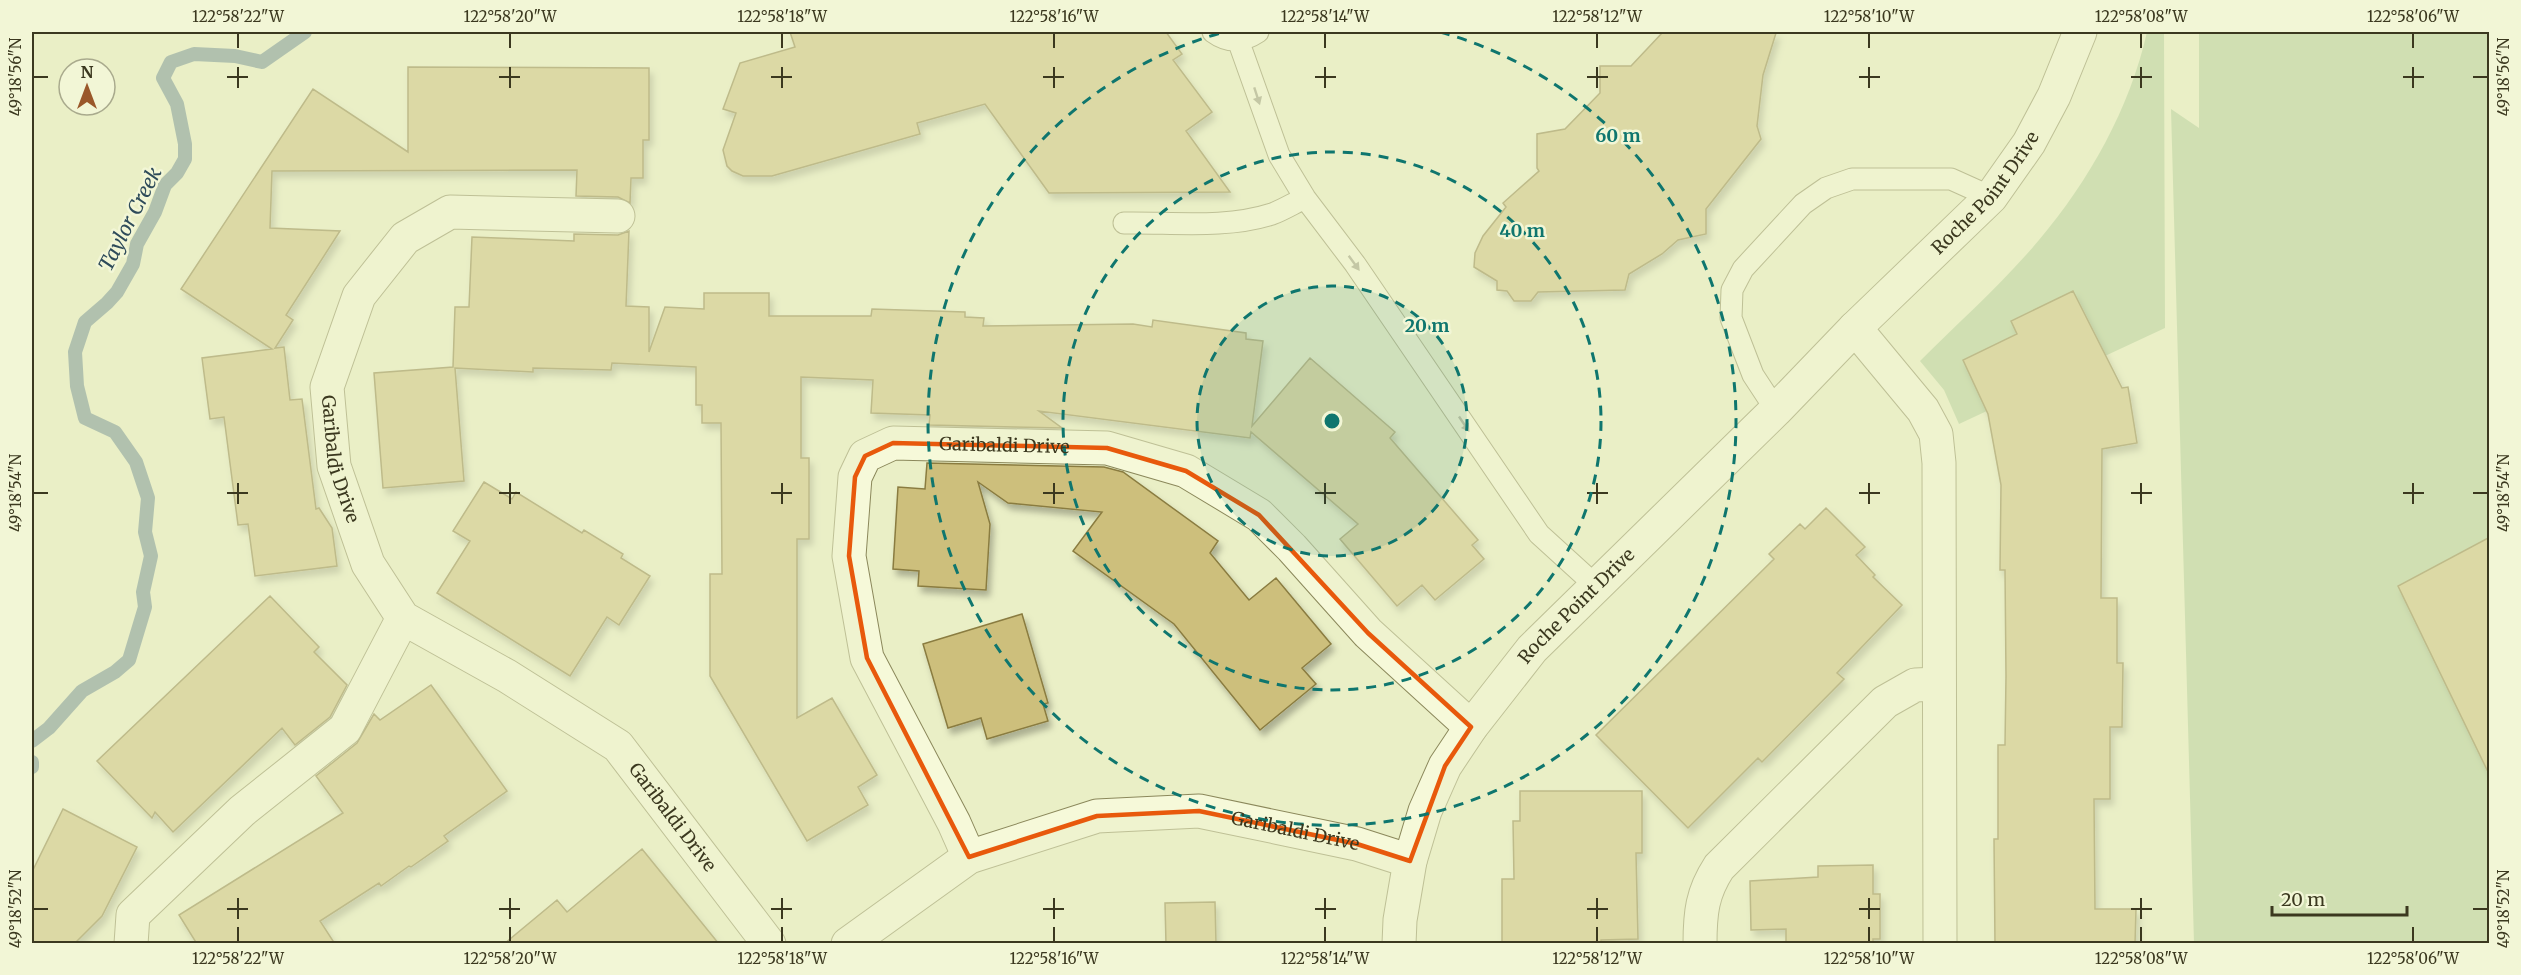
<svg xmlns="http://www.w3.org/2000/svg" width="2521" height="975" viewBox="0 0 2521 975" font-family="Merriweather,serif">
	<defs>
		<filter id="shadow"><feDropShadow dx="3.5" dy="6" stdDeviation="3" flood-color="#0004"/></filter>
	</defs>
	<rect width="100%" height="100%" fill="#eaefc6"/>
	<path fill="#b2cd99" d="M 2147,32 L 2164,32 L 2165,328 L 1959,424 L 1944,390 L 1920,361 C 1960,321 2003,283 2039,240 C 2089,181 2130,108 2147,32 Z
		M 2199,32 L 2489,32 L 2489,943 L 2194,943 L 2171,109 L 2199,128 Z"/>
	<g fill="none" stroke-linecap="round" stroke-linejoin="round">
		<path stroke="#6e8b91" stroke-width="14" d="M 32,741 L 49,728 L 82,691 L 115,672 L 129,660 L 145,607 L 143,592 L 151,556 L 145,532 L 148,498 L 136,462 L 115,432 L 85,418 L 77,386 L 75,352 L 85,322 L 107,303 L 117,292 L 133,264 L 137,244 L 155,212 L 165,185 L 177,173 L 185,159 L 185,144 L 177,104 L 163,78 L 171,62 L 194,54 L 235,56 L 262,62 L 305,32
			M 32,762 L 32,767"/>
	</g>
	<path fill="#cdbf7b" stroke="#8a7c41" stroke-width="1.5" filter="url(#shadow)" d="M 790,32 L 1166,32 L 1182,54 L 1173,60 L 1212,112 L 1186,131 L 1230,192 L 1049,193 L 985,104 L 917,123 L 920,134 L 772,176 L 743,176 L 732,171 L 727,166 L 723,150 L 736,113 L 723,109 L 740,63 L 795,47 Z
		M 1663,32 L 1776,33 L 1763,75 L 1757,126 L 1761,139 L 1706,209 L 1706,234 L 1678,240 L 1662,254 L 1629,274 L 1625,290 L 1538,292 L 1531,301 L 1514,301 L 1507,291 L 1497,290 L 1497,281 L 1474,267 L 1475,253 L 1483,236 L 1506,207 L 1503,203 L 1539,171 L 1537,168 L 1537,134 L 1565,129 L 1600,93 L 1600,66 L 1631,66 Z
		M 408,67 L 649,68 L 649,140 L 643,140 L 643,178 L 631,178 L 630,203 L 618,197 L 576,196 L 577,170 L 272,171 L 270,228 L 340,231 L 286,315 L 293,320 L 275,348 L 284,347 L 290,400 L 302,399 L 316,509 L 319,508 L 332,528 L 337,566 L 255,576 L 248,524 L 238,525 L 224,417 L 210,419 L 202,358 L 272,349 L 181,289 L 313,89 L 408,152 Z
		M 629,231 L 626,306 L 649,307 L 649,352 L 665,307 L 704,309 L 704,293 L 769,293 L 769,316 L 871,316 L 872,309 L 965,312 L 965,317 L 984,318 L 983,326 L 1133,324 L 1152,327 L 1153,320 L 1246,333 L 1246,339 L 1263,341 L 1252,426 L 1310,358 L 1395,432 L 1390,438 L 1478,540 L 1472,545 L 1484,559 L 1435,600 L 1422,585 L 1397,606 L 1340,539 L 1358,524 L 1251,432 L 1250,438 L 1039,411 L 1062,428 L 929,425 L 930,415 L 871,413 L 873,380 L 801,377 L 801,458 L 809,458 L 809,539 L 797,539 L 797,718 L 832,698 L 877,775 L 858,787 L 868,805 L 807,841 L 710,676 L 710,574 L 722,574 L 721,423 L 702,423 L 702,405 L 696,405 L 696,367 L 612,363 L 611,370 L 533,368 L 533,372 L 455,368 L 464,481 L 383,488 L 374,373 L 453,367 L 455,307 L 469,307 L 472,237 L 574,241 L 574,234 L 618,235 Z
		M 2073,291 L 2122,388 L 2128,387 L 2137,443 L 2102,449 L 2101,598 L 2117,598 L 2117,663 L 2123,663 L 2122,727 L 2110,727 L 2110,799 L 2094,799 L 2095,909 L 2136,909 L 2135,944 L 1995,944 L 1994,839 L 1998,839 L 1998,745 L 2005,745 L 2006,676 L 2005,570 L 2000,570 L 2001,485 L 1988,414 L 1963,360 L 2017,334 L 2011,321 Z
		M 927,463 L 1104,467 L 1123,472 L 1218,541 L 1210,553 L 1249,600 L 1276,578 L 1331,644 L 1302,668 L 1316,684 L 1260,730 L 1174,624 L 1073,551 L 1102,512 L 1008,503 L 978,482 L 990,524 L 986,590 L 918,586 L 919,571 L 893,569 L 898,487 L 925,489 Z
		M 484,482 L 512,499 L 516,492 L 582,533 L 584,530 L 623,554 L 621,558 L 650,576 L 619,625 L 607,617 L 570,676 L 437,593 L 470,541 L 453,531 Z
		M 1826,508 L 1865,547 L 1856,555 L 1875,575 L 1873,577 L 1902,605 L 1837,673 L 1844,679 L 1762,762 L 1758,758 L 1688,828 L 1596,735 L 1774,559 L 1769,554 L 1800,524 L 1805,529 Z
		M 2490,537 L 2490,776 L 2398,586 Z
		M 270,596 L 319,647 L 314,652 L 347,685 L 330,717 L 295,745 L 282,728 L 173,832 L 155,812 L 152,818 L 97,761 Z
		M 1022,614 L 1048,703 L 1043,704 L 1048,721 L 987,739 L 981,718 L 948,728 L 923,644 Z
		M 431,685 L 507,791 L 444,836 L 448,841 L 411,867 L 409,866 L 381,886 L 379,883 L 320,921 L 335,944 L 197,944 L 179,915 L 343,813 L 316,776 L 357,743 L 374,714 L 380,720 Z
		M 1520,791 L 1642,791 L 1642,853 L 1636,853 L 1638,939 L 1601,940 L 1601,944 L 1502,944 L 1502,879 L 1514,879 L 1513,821 L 1520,821 Z
		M 63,809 L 137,847 L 102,916 L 74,944 L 32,944 L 32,872 Z
		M 642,849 L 719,944 L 504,944 L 557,900 L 567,912 Z
		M 1873,865 L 1873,894 L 1880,894 L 1880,939 L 1873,939 L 1873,943 L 1786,943 L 1786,929 L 1751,930 L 1750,881 L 1818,877 L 1818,866 Z
		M 1215,902 L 1216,944 L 1166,944 L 1165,903 Z"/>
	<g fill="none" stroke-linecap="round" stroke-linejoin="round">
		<defs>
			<path id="lane" d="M 1213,32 C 1228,43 1243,42 1258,32
				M 1238,40 L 1279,155 L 1305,198 L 1355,264 L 1539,534 L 1595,585
				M 1124,223 C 1171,222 1226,229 1272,214 C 1283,210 1294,203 1305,198
				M 1776,410 L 1753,375 L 1731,318 L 1732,290 L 1743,269 L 1803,204 L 1826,188 L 1852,179 L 1951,179 L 1991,197"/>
			<g id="street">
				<path id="s1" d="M 618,216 L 450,212 L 405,238 L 359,296 L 327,387 L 334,466 L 368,564 L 403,618 L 507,676 L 618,746 L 769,944"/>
				<path d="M 1855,328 L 1923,410 L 1936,434 L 1939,463 L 1940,944"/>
				<path id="s2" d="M 969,857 L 954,823 L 867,658 L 849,556 L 855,477 L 865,456 L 893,443 L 1107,448 L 1186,471 L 1259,515 L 1292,548 L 1368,633 L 1471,727"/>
				<path d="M 131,944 L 133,915 L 242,811 L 345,729 L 403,618"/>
				<path id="s3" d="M 848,944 L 969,857 L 1097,816 L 1199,811 L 1357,844 L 1410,861"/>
				<path id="s4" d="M 1399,944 L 1400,920 L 1410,861 L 1425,811 L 1445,766 L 1471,727 L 1532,649 L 1776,410 L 1855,328 L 1991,197 L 2029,143 L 2054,96 L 2080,32"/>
				<path d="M 1700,944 C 1700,913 1702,893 1719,867 L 1885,702 L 1915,685 L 1939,684"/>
			</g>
		</defs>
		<use href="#lane" stroke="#8b885b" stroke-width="23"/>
		<use href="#street" stroke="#8b885b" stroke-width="35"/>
		<use href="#lane" stroke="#f6f9d9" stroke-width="21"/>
		<use href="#street" stroke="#f6f9d9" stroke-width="33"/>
	</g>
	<defs><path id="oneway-solid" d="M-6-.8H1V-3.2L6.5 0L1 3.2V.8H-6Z" transform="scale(1.5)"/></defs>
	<g fill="#98987c">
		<use href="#oneway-solid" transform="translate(1257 96) rotate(72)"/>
		<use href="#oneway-solid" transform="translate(1354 263) rotate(54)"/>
		<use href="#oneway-solid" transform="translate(1464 424) rotate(56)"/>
	</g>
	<path d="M0 0H2521V975H0ZM 893,443 L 1107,448 L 1186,471 L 1259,515 L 1368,633 L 1471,727 L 1445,766 L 1410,861 L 1357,844 L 1199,811 L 1097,816 L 969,857 L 867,658 L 849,556 L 855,477 L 865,456 Z" fill="#eaefc6" fill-opacity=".55" fill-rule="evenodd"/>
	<path fill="none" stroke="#e8590c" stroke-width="4.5" stroke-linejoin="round" d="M 893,443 L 1107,448 L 1186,471 L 1259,515 L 1368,633 L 1471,727 L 1445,766 L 1410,861 L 1357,844 L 1199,811 L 1097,816 L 969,857 L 867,658 L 849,556 L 855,477 L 865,456 Z"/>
	<path fill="none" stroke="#3b381f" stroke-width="2" d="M 238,33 L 238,48M 510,33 L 510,48M 782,33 L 782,48M 1054,33 L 1054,48M 1325,33 L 1325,48M 1597,33 L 1597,48M 1869,33 L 1869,48M 2141,33 L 2141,48M 2413,33 L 2413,48M 238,67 L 238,88M 510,67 L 510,88M 782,67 L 782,88M 1054,67 L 1054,88M 1325,67 L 1325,88M 1597,67 L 1597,88M 1869,67 L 1869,88M 2141,67 L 2141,88M 2413,67 L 2413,88M 33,77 L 48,77M 227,77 L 248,77M 499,77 L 520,77M 771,77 L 792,77M 1043,77 L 1064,77M 1315,77 L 1336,77M 1587,77 L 1608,77M 1859,77 L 1880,77M 2131,77 L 2152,77M 2403,77 L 2424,77M 2473,77 L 2488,77M 238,483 L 238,504M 510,483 L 510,504M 782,483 L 782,504M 1054,483 L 1054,504M 1325,483 L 1325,504M 1597,483 L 1597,504M 1869,483 L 1869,504M 2141,483 L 2141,504M 2413,483 L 2413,504M 33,493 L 48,493M 227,493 L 248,493M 499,493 L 520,493M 771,493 L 792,493M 1043,493 L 1064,493M 1315,493 L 1336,493M 1587,493 L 1608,493M 1859,493 L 1880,493M 2131,493 L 2152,493M 2403,493 L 2424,493M 2473,493 L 2488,493M 238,898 L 238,919M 510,898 L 510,919M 782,898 L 782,919M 1054,898 L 1054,919M 1325,898 L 1325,919M 1597,898 L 1597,919M 1869,898 L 1869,919M 2141,898 L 2141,919M 33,909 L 48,909M 227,909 L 248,909M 499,909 L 520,909M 771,909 L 792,909M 1043,909 L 1064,909M 1315,909 L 1336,909M 1587,909 L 1608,909M 1859,909 L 1880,909M 2131,909 L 2152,909M 2473,909 L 2488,909M 238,927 L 238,942M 510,927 L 510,942M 782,927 L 782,942M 1054,927 L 1054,942M 1325,927 L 1325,942M 1597,927 L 1597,942M 1869,927 L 1869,942M 2141,927 L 2141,942M 2413,927 L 2413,942"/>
	<circle cx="1332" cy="421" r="135" fill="#0f766e" fill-opacity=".12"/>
	<g fill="none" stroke="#0f766e" stroke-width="3" stroke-dasharray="10 8">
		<circle cx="1332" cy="421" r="135"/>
		<circle cx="1332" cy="421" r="269"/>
		<path d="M1440 32A404 404 0 1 1 1224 32"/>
	</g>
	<g text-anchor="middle" stroke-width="5" stroke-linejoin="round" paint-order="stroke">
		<g font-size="18" fill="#3b381f" stroke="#f2f6d6">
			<text dy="6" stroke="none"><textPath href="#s4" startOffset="975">Roche Point Drive</textPath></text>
			<text dy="6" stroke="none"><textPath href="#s2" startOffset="572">Garibaldi Drive</textPath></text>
			<text dy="6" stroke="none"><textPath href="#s1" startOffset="464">Garibaldi Drive</textPath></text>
			<text dy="6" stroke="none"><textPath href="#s4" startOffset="393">Roche Point Drive</textPath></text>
			<text dy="6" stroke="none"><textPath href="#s1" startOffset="978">Garibaldi Drive</textPath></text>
			<text dy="6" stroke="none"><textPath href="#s3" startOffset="484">Garibaldi Drive</textPath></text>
		</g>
		<g font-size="20" font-style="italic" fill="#2e4b5a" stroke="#f2f6d6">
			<text transform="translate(130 219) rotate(-63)" y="7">Taylor Creek</text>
		</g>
	</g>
	<circle cx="1332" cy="421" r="9" fill="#0f766e" stroke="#f2f6d6" stroke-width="3"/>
	<g font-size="18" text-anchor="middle" font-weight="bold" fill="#0f766e" stroke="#f2f6d6" stroke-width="5" stroke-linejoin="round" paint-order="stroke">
		<text x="1618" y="142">60 m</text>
		<text x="1522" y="237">40 m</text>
		<text x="1427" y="332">20 m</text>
	</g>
	<rect width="2521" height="975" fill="none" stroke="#f2f6d6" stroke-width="66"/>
	<g transform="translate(87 87)"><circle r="28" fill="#f2f6d6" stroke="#a9aa8d" stroke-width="1.5"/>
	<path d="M0-4.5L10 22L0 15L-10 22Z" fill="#9a582a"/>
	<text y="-9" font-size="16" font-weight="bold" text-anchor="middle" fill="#3b381f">N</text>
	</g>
	<path d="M2272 906v9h135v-9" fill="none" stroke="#3b381f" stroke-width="3"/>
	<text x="2281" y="906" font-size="18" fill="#3b381f" stroke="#f2f6d6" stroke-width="4.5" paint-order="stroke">20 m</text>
	<rect x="33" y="33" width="2455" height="909" fill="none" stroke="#3b381f" stroke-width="2"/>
	<g font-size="15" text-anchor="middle" fill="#3b381f">
		<text x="238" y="22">122°58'22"W</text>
		<text x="510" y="22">122°58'20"W</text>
		<text x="782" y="22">122°58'18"W</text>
		<text x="1054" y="22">122°58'16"W</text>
		<text x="1325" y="22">122°58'14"W</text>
		<text x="1597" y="22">122°58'12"W</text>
		<text x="1869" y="22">122°58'10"W</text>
		<text x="2141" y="22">122°58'08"W</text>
		<text x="2413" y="22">122°58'06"W</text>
		<text transform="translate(16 77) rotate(-90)" y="5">49°18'56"N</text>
		<text transform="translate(2504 77) rotate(-90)" y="5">49°18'56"N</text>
		<text transform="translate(16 493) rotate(-90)" y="5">49°18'54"N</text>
		<text transform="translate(2504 493) rotate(-90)" y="5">49°18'54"N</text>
		<text transform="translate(16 909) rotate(-90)" y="5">49°18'52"N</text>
		<text transform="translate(2504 909) rotate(-90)" y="5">49°18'52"N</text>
		<text x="238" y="964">122°58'22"W</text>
		<text x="510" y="964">122°58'20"W</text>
		<text x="782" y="964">122°58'18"W</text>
		<text x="1054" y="964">122°58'16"W</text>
		<text x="1325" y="964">122°58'14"W</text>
		<text x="1597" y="964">122°58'12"W</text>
		<text x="1869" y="964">122°58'10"W</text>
		<text x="2141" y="964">122°58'08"W</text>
		<text x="2413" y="964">122°58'06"W</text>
	</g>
</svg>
